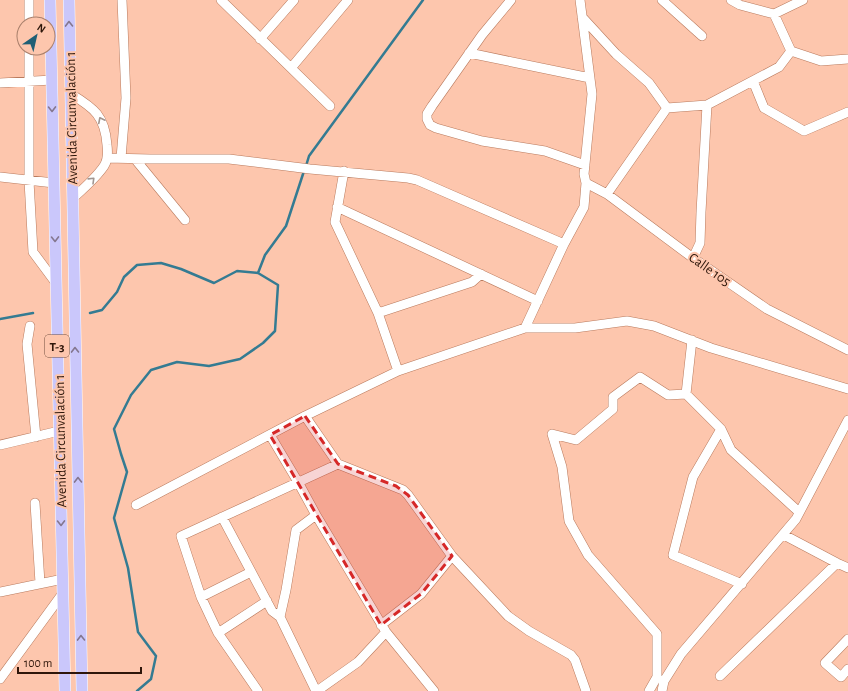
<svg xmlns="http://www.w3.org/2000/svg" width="848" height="691" viewBox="0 0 848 691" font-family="'Alegreya Sans',sans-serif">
	<rect width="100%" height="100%" fill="#fdc6ad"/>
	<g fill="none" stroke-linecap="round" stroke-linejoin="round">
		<path stroke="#347b92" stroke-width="2.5" d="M 306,166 L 309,156 L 423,0
			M 90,313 L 102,310 L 117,292 L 124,277 L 137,265 L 161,263 L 181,269 L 214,283 L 237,271 L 258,273
			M 0,319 L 33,313
			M 137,691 L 151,679 L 156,656 L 138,632 L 128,568 L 114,518 L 127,472 L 121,454 L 114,429 L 131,395 L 151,370 L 177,362 L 209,366 L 240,359 L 263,343 L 275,331 L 278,285 L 258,273 L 265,255 L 286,226 L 304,171"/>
		<defs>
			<path id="minor" d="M 221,0 L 330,106
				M 511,0 L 482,35 L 432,106 L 427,114 L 427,119 L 430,125 L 436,128 L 482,141 L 545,151 L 585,165
				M 580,0 L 592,94 L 584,174 L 586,183 L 607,194 L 693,258 L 767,309 L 848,350
				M 662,0 L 702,36
				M 731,0 L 740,5 L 774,14 L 803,0
				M 774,14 L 791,51 L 821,61 L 848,59
				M 582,17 L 616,54 L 649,83 L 667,108 L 607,194
				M 29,24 L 29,0
				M 260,39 L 294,0
				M 29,48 L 29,181 L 33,252 L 56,283
				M 469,53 L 590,78
				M 291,68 L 348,0
				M 753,81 L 764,108 L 804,131 L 848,112
				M 0,83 L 52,80
				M 71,94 C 94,108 105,116 107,145 C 108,153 108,160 104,166 C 96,178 83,189 72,199
				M 667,108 L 707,105 L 779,67 L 791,51
				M 107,158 L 150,159 L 229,159 L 310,169 L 408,178 L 417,180 L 564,244
				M 121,158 L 126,98 L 122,0
				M 135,159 L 185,220
				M 344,171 L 335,222 L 378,313 L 398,371
				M 0,177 L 54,183
				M 337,207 L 538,301
				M 693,258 L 700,243 L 701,212 L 707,105
				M 378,313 L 472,282 L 481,274
				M 30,326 L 27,344 L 36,437
				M 525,328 L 564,244 L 584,207 L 586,183
				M 686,394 L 692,340
				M 305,416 L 338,464 L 403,490 L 408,495 L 452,556 L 508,616 L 529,631 L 571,655 L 575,660 L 586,691
				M 721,429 L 693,477 L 673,555 L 742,584
				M 270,435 L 298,482 L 316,515 L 386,632 L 434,691
				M 0,445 L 59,431
				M 35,503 L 40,583
				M 136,505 L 305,416 L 398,371 L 525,328 L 575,328 L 627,321 L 654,326 L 711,348 L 848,389
				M 316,515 L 296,530 L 286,590 L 280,617 L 316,691
				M 222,517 L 272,611 L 280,617
				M 784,535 L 837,563
				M 0,592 L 63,579
				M 201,597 L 251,572
				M 381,625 L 421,594 L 452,556
				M 218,633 L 267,601
				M 848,639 L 825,663 L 841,677 L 848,669
				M 720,676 L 837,563 L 848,568
				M 0,679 L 63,593
				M 258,691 L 218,633 L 201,597 L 181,536 L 338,464
				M 317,691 L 358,662 L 386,632
				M 649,691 L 657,677 L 657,634 L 588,555 L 569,521 L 562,467 L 552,434 L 576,440 L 613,409 L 613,397 L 640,377 L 668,395 L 686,394 L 721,429 L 731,450 L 799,512
				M 662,691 L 664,681 L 681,654 L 796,519 L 848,420"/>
			<path id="major" d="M 50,0 L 65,691
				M 69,0 L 82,691"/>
		</defs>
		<use href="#minor" stroke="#b97a5d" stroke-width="10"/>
		<use href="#major" stroke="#fff" stroke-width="12"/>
		<use href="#minor" stroke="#fff" stroke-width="9"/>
		<use href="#major" stroke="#cac7fb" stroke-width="11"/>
	</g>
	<defs><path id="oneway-chevron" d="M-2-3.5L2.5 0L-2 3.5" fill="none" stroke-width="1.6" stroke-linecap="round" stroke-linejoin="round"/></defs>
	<g stroke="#84778f">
		<use href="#oneway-chevron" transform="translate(69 24) rotate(-91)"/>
		<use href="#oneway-chevron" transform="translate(52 109) rotate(89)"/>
		<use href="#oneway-chevron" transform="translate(55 239) rotate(89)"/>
		<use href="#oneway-chevron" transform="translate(75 350) rotate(-91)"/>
		<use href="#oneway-chevron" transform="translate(78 480) rotate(-91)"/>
		<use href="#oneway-chevron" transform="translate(61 523) rotate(89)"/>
		<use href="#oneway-chevron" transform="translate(81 638) rotate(-91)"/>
	</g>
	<g stroke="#a19691">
		<use href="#oneway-chevron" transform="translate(101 120) rotate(-117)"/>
		<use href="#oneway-chevron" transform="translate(92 180) rotate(-44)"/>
	</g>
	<path fill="#d62828" fill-opacity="0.2" stroke="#d62828" stroke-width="3" stroke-dasharray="8 5" stroke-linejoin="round" d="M 305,416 L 338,464 L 396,486 L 408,495 L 452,556 L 421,594 L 381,625 L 270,435 Z"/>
	<g text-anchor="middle" stroke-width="4" stroke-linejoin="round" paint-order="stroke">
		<rect fill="#fdc6ad" stroke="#6c4b3b" stroke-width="1" x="45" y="335" width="24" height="22" rx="3"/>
		<g font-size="13" font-weight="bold" fill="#2e160a">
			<text x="57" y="351">T-3</text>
		</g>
		<g font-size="14" fill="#2e160a" stroke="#fdc6ad">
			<text transform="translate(71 118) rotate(-91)" y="5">Avenida Circunvalación 1</text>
			<text transform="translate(710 269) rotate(35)" y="5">Calle 105</text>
			<text transform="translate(60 441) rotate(-91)" y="5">Avenida Circunvalación 1</text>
		</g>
	</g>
	<g transform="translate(36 36) rotate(34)"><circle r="19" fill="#fdc6ad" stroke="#aa806c"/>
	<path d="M0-3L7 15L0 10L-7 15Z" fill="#205f75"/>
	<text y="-6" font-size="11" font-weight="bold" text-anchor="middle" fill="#2e160a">N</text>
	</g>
	<path d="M18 667v6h123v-6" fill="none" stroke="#2e160a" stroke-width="2"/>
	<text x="24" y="667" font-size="12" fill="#2e160a" stroke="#fdc6ad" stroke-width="3" paint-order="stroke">100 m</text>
</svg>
